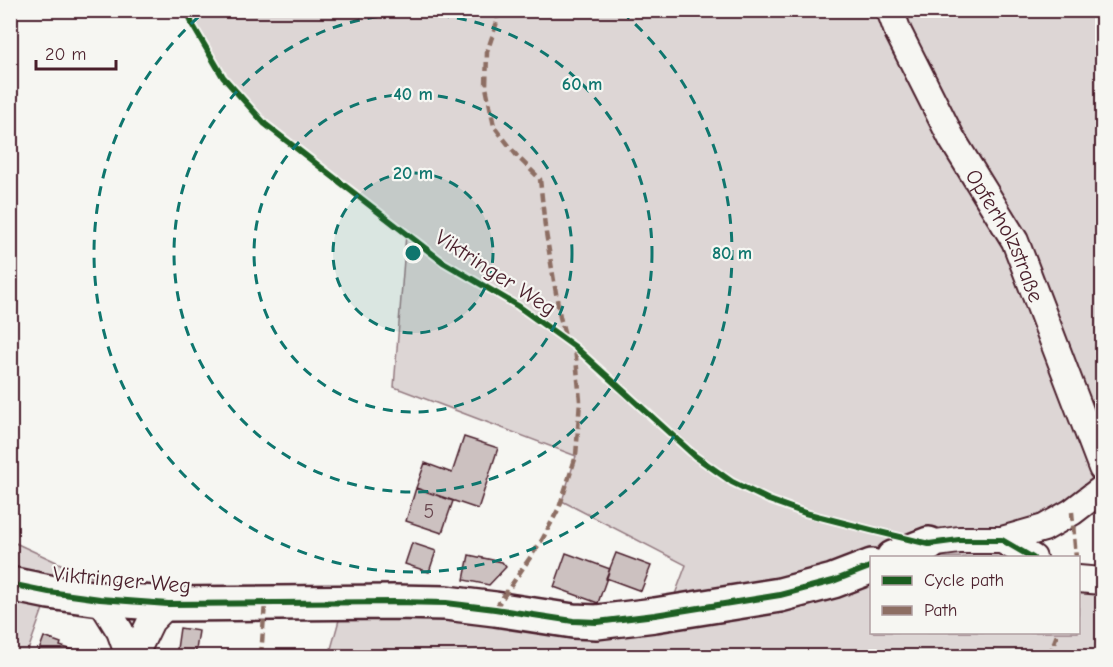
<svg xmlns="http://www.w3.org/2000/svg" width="1113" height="667" viewBox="0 0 1113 667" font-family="'Comic Neue',sans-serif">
	<rect width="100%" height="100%" fill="#f6f6f2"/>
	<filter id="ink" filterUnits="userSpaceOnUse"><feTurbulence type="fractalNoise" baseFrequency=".0167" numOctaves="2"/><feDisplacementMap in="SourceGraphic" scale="12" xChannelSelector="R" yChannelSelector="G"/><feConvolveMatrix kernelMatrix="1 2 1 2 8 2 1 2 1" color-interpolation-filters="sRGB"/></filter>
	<g filter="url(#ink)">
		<path fill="#ddd6d5" stroke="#947a80" stroke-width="1.5" d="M 188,11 L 1102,11 L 1102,489 L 1003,540 L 1033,557 L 872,558 L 872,632 L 1078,632 L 1079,579 L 1102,581 L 1102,656 L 329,656 L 344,602 L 668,613 L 686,565 L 562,501 L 576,456 L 394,387 L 406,234 L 265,124 L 223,77 L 192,24 Z
			M 11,541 L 78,572 L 168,604 L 134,656 L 100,599 L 49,592 L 26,656 L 11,656 Z"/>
		<path fill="#ccc1c0" stroke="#4a1f2b" stroke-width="1.5" d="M 464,437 L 498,448 L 478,509 L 416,488 L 425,463 L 452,473 Z
			M 416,488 L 453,501 L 442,533 L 406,521 Z
			M 412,543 L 436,551 L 429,572 L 405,564 Z
			M 566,553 L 610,569 L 598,603 L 554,587 Z
			M 616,553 L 651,566 L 641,591 L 606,578 Z
			M 469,555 L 502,562 L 506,567 L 489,585 L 464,580 Z
			M 180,628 L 199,631 L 195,656 L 176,656 Z
			M 44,637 L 61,643 L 60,646 L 88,655 L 88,656 L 37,656 Z"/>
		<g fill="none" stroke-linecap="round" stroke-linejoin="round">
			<defs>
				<g id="street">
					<path id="s1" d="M 890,10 L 898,32 L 952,139 L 1015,241 L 1102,468"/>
					<path d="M 1002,540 L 1033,558"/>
					<path d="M 929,544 L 959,540 L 1002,540 L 1044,528 L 1072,512 L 1102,489"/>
					<path d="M 1078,579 L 1102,581"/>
					<path d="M 100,599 L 120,631 L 129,656"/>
					<path d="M 134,656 L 151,621 L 168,604"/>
				</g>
				<path id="secondary" d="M 893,558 L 929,544
					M 10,584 L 49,592 L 100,599 L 168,604 L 394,602 L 446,603 L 495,609 L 573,621 L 597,622 L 655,615 L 780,595 L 833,581 L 872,566"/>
			</defs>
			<use href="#street" stroke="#4a1f2b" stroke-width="30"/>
			<use href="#secondary" stroke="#4a1f2b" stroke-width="38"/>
			<use href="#street" stroke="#f6f6f2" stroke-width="26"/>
			<use href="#secondary" stroke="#f6f6f2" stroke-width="33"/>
			<path stroke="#8d6e63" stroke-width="4.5" stroke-dasharray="9 4.5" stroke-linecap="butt" d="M 496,10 L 498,19 L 487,52 L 486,87 L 494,126 L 517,156 L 540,179 L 545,227 L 560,317 L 566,339
				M 1072,512 L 1076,558
				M 495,609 L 542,540 L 559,508 L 576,456 L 580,401 L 575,347
				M 261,656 L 265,603
				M 1049,656 L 1058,632"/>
			<defs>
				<path id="cycleway" d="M 188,10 L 192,24 L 223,77 L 265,124 L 443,262 L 518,306 L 575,347 L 695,456 L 732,482 L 769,500 L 805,513 L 871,530 L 929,544 L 959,540 L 1002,540 L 1033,558
					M 10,584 L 49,592 L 100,599 L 168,604 L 394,602 L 446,603 L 495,609 L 573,621 L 597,622 L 655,615 L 780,595 L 833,581 L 872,566"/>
			</defs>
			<use href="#cycleway" stroke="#f6f6f2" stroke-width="10"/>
			<use href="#cycleway" stroke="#1b5e20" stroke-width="6"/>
		</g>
	</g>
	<circle cx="413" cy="253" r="80" fill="#0f766e" fill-opacity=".12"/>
	<g fill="none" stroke="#0f766e" stroke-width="3" stroke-dasharray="10 8">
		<circle cx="413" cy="253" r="80"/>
		<circle cx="413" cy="253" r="159"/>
		<circle cx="413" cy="253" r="239"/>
		<path d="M622 12A319 319 0 1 1 204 12"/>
	</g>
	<g text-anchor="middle" stroke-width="4.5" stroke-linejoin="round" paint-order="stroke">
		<g font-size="20" fill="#6a4850">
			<text x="429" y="518">5</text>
		</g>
		<g font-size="22" fill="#4a1f2b" stroke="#f6f6f2">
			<text dy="8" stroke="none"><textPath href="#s1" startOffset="254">Opferholzstraße</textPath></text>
			<text transform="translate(496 272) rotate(33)" y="8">Viktringer Weg</text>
			<text transform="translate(122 579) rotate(5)" y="8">Viktringer Weg</text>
		</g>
	</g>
	<circle cx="413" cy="253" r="9" fill="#0f766e" stroke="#f6f6f2" stroke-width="3"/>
	<g font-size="18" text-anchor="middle" font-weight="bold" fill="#0f766e" stroke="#f6f6f2" stroke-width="4.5" stroke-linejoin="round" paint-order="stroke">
		<text x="582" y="90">60 m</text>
		<text x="413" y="100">40 m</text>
		<text x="413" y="179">20 m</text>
		<text x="732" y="259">80 m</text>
	</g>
	<rect width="1113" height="667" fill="none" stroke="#f6f6f2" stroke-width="36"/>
	<rect x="18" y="18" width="1077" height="631" fill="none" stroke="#4a1f2b" stroke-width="2" filter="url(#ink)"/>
	<rect x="870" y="556" width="210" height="78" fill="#f6f6f2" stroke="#b1a0a2" stroke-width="1.5"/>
	<rect x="882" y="576" width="30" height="9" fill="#1b5e20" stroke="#b1a0a2" stroke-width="1.5"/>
	<text x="924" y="586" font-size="18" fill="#4a1f2b">Cycle path</text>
	<rect x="882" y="606" width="30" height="9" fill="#8d6e63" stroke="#b1a0a2" stroke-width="1.5"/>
	<text x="924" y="616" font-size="18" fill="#4a1f2b">Path</text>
	<path d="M36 60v9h80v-9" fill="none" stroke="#4a1f2b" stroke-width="3"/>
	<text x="45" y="60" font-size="18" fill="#4a1f2b" stroke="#f6f6f2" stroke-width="4.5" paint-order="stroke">20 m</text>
</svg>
